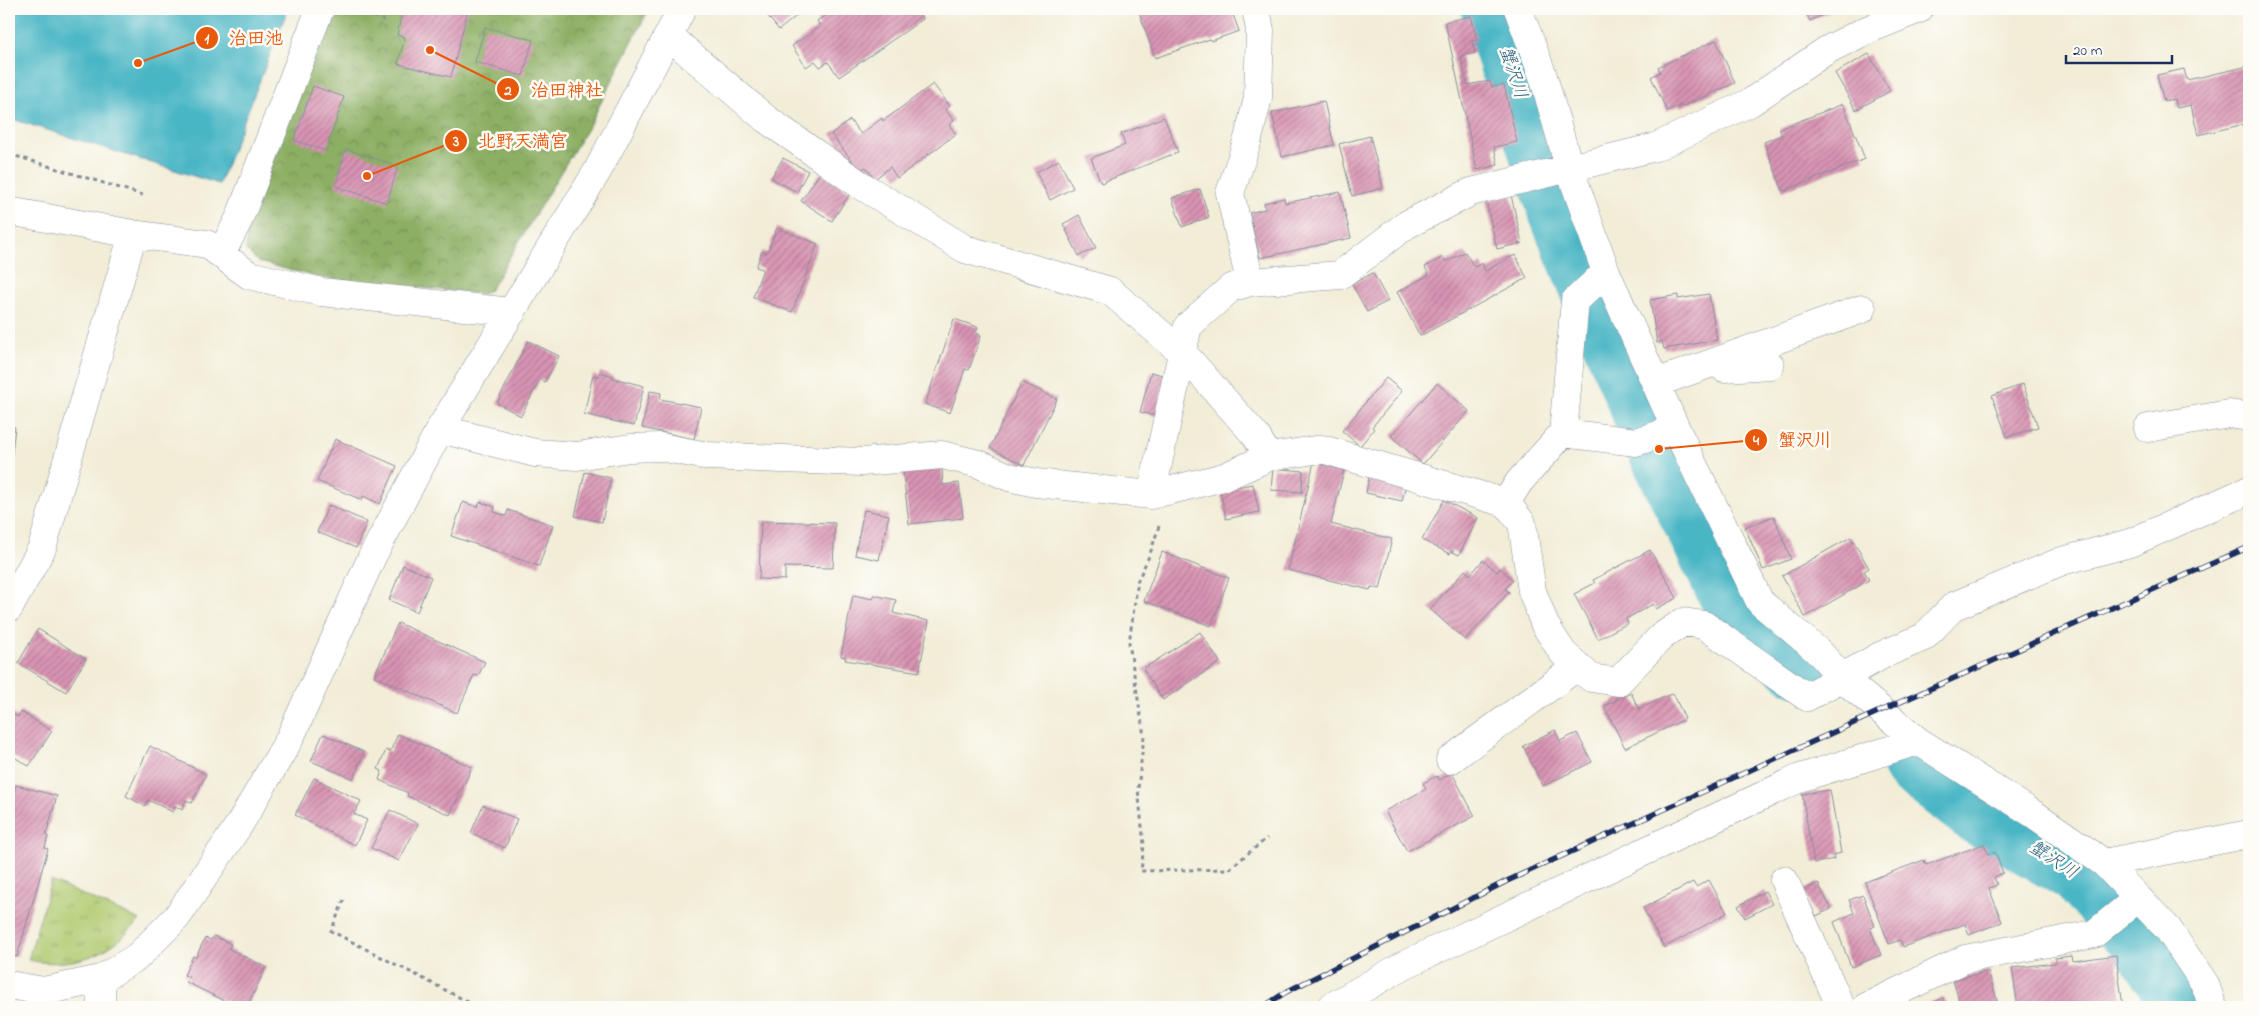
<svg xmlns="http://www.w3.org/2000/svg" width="2258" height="1016" viewBox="0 0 2258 1016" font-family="'Indie Flower','Klee One',sans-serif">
	<defs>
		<pattern id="grass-tufts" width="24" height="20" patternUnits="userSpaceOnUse" patternTransform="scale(1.25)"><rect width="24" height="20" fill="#b1cb71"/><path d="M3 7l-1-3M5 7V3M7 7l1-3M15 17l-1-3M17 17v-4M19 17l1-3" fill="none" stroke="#8fa560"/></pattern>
		<pattern id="forest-crowns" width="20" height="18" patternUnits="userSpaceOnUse" patternTransform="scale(1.25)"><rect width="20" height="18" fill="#8caf63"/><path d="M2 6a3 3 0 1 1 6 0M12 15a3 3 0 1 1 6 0" fill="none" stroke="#728f55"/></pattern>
		<pattern id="building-hatch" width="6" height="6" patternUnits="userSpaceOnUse" patternTransform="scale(1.25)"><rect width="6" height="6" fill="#d994b3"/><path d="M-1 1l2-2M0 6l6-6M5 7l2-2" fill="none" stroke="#af7995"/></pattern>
	</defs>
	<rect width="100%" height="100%" fill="#fdfcf7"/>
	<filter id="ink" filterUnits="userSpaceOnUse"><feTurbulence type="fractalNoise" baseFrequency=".02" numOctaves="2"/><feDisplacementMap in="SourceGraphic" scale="10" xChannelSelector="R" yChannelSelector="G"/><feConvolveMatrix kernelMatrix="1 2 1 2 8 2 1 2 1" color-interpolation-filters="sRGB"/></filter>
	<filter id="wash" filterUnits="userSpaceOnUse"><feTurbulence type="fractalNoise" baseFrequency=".0096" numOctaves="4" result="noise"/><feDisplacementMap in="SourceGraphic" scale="20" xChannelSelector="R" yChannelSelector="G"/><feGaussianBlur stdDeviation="1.12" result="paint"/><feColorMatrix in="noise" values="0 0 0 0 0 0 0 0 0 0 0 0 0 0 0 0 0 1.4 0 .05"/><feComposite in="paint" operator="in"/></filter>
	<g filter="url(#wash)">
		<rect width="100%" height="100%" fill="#f2edd7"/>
		<path fill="url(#grass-tufts)" stroke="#667d68" d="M 51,881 L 140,920 C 131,929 121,940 111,946 C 88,962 54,966 28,960 Z"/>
		<path fill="url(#forest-crowns)" stroke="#546f60" d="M 332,9 L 649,9 L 591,122 L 490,290 L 483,294 L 321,278 L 258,262 L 246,250 L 247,228 Z"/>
		<path fill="#49b6c5" stroke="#327292" d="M 9,9 L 288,9 L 219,184 L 9,118 Z"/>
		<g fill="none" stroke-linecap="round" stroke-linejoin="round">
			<path stroke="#49b6c5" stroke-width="64" d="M 1493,9 L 1563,219 L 1659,449 L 1739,612 L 1799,665
				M 1914,764 L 1980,814 L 2078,872 L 2144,942 L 2177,994 L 2184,1007"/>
		</g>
		<g id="blocks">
			<path fill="url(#building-hatch)" d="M 413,9 L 468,9 L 451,77 L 398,64 L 405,37 L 397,35 L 402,12 L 411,14 Z
				M 762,9 L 805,9 L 779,30 Z
				M 841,9 L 913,9 L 914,11 L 916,9 L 923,19 L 839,77 L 828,62 L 820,67 L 815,61 L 806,67 L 792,46 L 820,26 L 817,21 L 831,12 L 833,14 Z
				M 1138,9 L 1231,9 L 1239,31 L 1211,41 L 1210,39 L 1155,58 Z
				M 1804,9 L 1835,9 L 1810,21 Z
				M 1471,16 L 1477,40 L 1472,41 L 1475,53 L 1461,56 L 1467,85 L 1490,81 L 1492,87 L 1504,85 L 1517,142 L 1494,147 L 1498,165 L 1477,170 L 1445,22 Z
				M 485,27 L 533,40 L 523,76 L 475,62 Z
				M 1716,40 L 1735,83 L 1681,107 L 1680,105 L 1667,111 L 1651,77 L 1660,72 L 1658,67 Z
				M 1869,54 L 1890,91 L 1856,110 L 1835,73 Z
				M 2249,66 L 2249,123 L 2198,135 L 2191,105 L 2177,108 L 2175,99 L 2164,101 L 2157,75 L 2184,69 L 2187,80 Z
				M 933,84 L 950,106 L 945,109 L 954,121 L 949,125 L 956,134 L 897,178 L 890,167 L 875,179 L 866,167 L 860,171 L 831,134 L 850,120 L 861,134 L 882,118 L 883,121 Z
				M 313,86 L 344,97 L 326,151 L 294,140 Z
				M 1324,101 L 1334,145 L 1282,157 L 1272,113 Z
				M 1843,104 L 1865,159 L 1783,191 L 1764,142 L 1782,135 L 1779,129 Z
				M 1164,117 L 1178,152 L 1101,183 L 1091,158 L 1125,145 L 1121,134 Z
				M 1370,136 L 1383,188 L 1352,196 L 1339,144 Z
				M 346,149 L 398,166 L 387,203 L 335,186 Z
				M 783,158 L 808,171 L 797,192 L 771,178 Z
				M 1059,160 L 1073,188 L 1050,200 L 1036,172 Z
				M 820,173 L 851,192 L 832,221 L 801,201 Z
				M 1200,189 L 1209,217 L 1182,227 L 1172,198 Z
				M 1340,192 L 1351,238 L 1260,258 L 1249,213 L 1265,209 L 1264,203 L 1284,198 L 1285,203 Z
				M 1511,195 L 1522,243 L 1497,249 L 1486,201 Z
				M 1079,215 L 1096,248 L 1079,256 L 1063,224 Z
				M 777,228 L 818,244 L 792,312 L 753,297 L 763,269 L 756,267 L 762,251 L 767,253 Z
				M 1465,252 L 1474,267 L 1482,263 L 1485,271 L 1515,255 L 1527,278 L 1420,336 L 1397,292 L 1429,275 L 1425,267 L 1443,257 L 1446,262 Z
				M 1373,273 L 1388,301 L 1367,312 L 1352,284 Z
				M 1709,294 L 1717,340 L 1664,349 L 1662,341 L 1657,343 L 1650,300 L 1678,295 L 1678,299 Z
				M 954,319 L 978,327 L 976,333 L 981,335 L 969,370 L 965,369 L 950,413 L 925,404 Z
				M 528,341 L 559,356 L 545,382 L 540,379 L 521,416 L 497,403 Z
				M 600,372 L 613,376 L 613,378 L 644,386 L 634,426 L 584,414 L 593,375 L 599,377 Z
				M 1151,372 L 1166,376 L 1156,416 L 1140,412 Z
				M 1386,378 L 1402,391 L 1372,427 L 1374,429 L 1360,446 L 1342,431 Z
				M 1022,382 L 1057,399 L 1024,465 L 990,448 Z
				M 1437,383 L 1469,411 L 1423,464 L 1391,436 Z
				M 2023,384 L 2038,427 L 2007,437 L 1992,396 Z
				M 650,391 L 661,393 L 660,399 L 701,407 L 694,439 L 642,428 Z
				M 9,427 L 15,427 L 10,470 L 9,470 Z
				M 335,439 L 397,466 L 380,504 L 363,496 L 362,500 L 317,481 Z
				M 1314,462 L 1344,470 L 1331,524 L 1392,539 L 1380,589 L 1371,587 L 1370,590 L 1288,570 Z
				M 942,468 L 943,485 L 959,483 L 963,518 L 909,524 L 903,472 Z
				M 1273,468 L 1303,471 L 1302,492 L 1271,490 Z
				M 585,472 L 611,478 L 602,522 L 575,516 Z
				M 1369,477 L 1406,484 L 1402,501 L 1366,493 Z
				M 1253,484 L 1259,512 L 1226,519 L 1220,490 Z
				M 1444,500 L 1478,518 L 1459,555 L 1451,551 L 1450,554 L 1422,540 Z
				M 463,502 L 478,507 L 480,502 L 495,507 L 494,512 L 506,516 L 508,510 L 553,525 L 539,566 L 451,536 Z
				M 329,505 L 367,522 L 356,548 L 317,532 Z
				M 864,510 L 889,515 L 879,560 L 855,555 Z
				M 1774,516 L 1791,559 L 1763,570 L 1745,527 Z
				M 761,521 L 835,523 L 833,568 L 785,567 L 785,580 L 759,579 Z
				M 1851,537 L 1869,568 L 1864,571 L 1869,580 L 1805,617 L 1782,576 Z
				M 1650,550 L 1677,598 L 1656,609 L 1653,604 L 1626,619 L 1628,623 L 1598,639 L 1574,594 L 1595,583 L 1593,580 Z
				M 1162,552 L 1229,578 L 1211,626 L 1144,601 Z
				M 1483,560 L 1497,572 L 1500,568 L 1513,580 L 1505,589 L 1509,592 L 1465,640 L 1430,609 L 1465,570 L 1470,575 Z
				M 403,565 L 431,577 L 417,612 L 389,600 Z
				M 853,595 L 873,599 L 874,595 L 896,600 L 893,613 L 929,621 L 919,672 L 845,660 L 846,657 L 841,656 Z
				M 398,623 L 485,662 L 478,676 L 474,675 L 457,713 L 374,676 Z
				M 38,629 L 86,659 L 66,692 L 18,663 Z
				M 1200,632 L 1220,662 L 1163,700 L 1143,669 Z
				M 1631,693 L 1639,709 L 1673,693 L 1685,719 L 1625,748 L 1604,706 Z
				M 9,712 L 18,717 L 21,712 L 52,731 L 29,766 L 9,754 Z
				M 1555,730 L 1560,741 L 1577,733 L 1592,762 L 1543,786 L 1523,746 Z
				M 323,734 L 364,752 L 353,779 L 311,761 Z
				M 398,734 L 472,767 L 450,815 L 407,796 L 408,793 L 379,780 L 382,771 L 378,769 L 386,750 L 390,752 Z
				M 150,746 L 206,774 L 192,803 L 186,800 L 182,810 L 175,806 L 173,812 L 148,800 L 145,806 L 126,796 Z
				M 1452,773 L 1475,816 L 1407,851 L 1385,811 L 1426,789 L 1423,783 L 1437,776 L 1439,780 Z
				M 314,778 L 361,801 L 354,814 L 367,820 L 355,845 L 295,815 Z
				M 16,785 L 57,796 L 46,835 L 48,836 L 45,848 L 48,849 L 17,957 L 9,955 L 9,810 Z
				M 1830,790 L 1841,853 L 1833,855 L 1834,859 L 1814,863 L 1802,794 Z
				M 483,805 L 517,819 L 505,848 L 471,833 Z
				M 390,810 L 418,824 L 399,861 L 371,848 Z
				M 1984,844 L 1988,854 L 1995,852 L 2003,873 L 1994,877 L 1997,885 L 1989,888 L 2002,922 L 1969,935 L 1965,924 L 1903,947 L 1900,940 L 1889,944 L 1865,882 L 1924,860 L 1926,865 Z
				M 1709,880 L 1727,913 L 1664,948 L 1643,908 L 1693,882 L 1696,887 Z
				M 2249,882 L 2249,899 L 2244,884 Z
				M 1818,883 L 1831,909 L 1816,916 L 1803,890 Z
				M 1765,891 L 1772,904 L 1745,918 L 1738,906 Z
				M 1863,895 L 1875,926 L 1870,928 L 1881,955 L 1851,967 L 1834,922 L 1854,913 L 1849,900 Z
				M 214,936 L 231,944 L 229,949 L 266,967 L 247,1007 L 237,1007 L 186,982 L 189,977 L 184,975 L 193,956 L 196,957 L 205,938 L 211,940 Z
				M 2116,955 L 2123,1007 L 2018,1007 L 2012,968 L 2055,963 L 2055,958 L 2072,956 L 2073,961 Z
				M 1988,971 L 1999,1007 L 1961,1007 L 1953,980 Z
				M 1943,998 L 1947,1007 L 1922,1007 Z"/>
		</g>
	</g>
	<g filter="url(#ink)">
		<use href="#blocks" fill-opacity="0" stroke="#868e9a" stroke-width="1"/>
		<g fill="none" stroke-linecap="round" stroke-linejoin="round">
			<defs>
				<path id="minor" d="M 1518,9 L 1543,76 L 1569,167 L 1606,272 L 1676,429 L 1760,602 L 1820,653 L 1842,678 L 1918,741 L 2035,815 L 2104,863 L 2168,929 L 2205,984 L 2213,1007
					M 669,36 L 766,119 L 859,184 L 965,249 L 1110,291 L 1183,353 L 1256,436 L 1269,457
					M 9,211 L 133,234 L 207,244 L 249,275 L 321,292 L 512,312
					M 221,254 L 239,219 L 320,9
					M 1250,282 L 1230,193 L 1248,139 L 1258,98 L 1260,30 L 1256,9
					M 1724,368 L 1770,365
					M 1656,383 L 1862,309
					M 2148,428 L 2229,414 L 2249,417
					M 440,429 L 535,453 L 577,456 L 630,448 L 661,447 L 707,456 L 862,462 L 942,455 L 979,464 L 1009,477 L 1036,483 L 1151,495 L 1224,477 L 1269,457 L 1322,449 L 1506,503 L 1522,523 L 1532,591 L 1545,625 L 1563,653 L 1591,678 L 1618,682 L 1661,637 L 1683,622 L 1704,625 L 1807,697 L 1882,655 L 1924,637 L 1954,606 L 2062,561 L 2130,543 L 2249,490
					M 1563,433 L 1636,442 L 1676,429
					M 1151,495 L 1188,326 L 1231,288 L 1250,282 L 1340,275 L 1406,225 L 1471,192 L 1656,147 L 1751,102 L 1827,50 L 1867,30 L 1919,9
					M 1506,503 L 1519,482 L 1563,433 L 1575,301 L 1606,272
					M 9,608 L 42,548 L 133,234
					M 1450,760 L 1578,666
					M 2104,863 L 2249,834
					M 1784,880 L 1841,1007
					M 101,979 L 101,1007
					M 9,985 L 44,991 L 101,979 L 137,957 L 177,917 L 239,825 L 289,740 L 372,557 L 440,429 L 598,170 L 682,9
					M 1331,1007 L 1404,965 L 1800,778 L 1918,741
					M 1866,1007 L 1965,959 L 2094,934 L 2138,898"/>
			</defs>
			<use href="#minor" stroke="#868e9a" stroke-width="29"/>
			<path stroke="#868e9a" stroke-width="3" stroke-dasharray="4 4" stroke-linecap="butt" d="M 351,9 L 384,20
				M 9,154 L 146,196
				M 1159,526 L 1150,554 L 1138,580 L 1129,643 L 1144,736 L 1138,789 L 1144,845 L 1141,871 L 1229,869 L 1267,838
				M 344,900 L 331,931 L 478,1007"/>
			<use href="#minor" stroke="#fff" stroke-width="28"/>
			<defs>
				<path id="rail" d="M 1263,1007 L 1286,992 L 1507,881 L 1880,711 L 2249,547"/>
			</defs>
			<use href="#rail" stroke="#1b2f5e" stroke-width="5.5"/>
			<use href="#rail" stroke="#fdfcf7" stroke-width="4" stroke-dasharray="11" stroke-linecap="butt"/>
		</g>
	</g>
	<g text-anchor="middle" stroke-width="5" stroke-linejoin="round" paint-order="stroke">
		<g font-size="18" font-style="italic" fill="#2b5e82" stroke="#fdfcf7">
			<text transform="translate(1514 72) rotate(72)" y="6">蟹沢川</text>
			<text transform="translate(2054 859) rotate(33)" y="6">蟹沢川</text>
		</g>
	</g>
	<path fill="none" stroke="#e8590c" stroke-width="2" d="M138 63L207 38M430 50L508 89M367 176L456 141M1659 449L1756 440"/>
	<g fill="#e8590c" stroke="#fdfcf7" stroke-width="2">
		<circle cx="138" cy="63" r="5"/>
		<circle cx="430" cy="50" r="5"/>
		<circle cx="367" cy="176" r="5"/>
		<circle cx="1659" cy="449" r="5"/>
		<circle cx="207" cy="38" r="12"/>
		<circle cx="508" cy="89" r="12"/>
		<circle cx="456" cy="141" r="12"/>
		<circle cx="1756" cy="440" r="12"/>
	</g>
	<g font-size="15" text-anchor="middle" font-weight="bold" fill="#fff">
		<text x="207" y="43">1</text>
		<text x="508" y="95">2</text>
		<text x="456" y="146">3</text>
		<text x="1756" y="445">4</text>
	</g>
	<g font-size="18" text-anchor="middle" font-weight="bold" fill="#e8590c" stroke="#fdfcf7" stroke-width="5" stroke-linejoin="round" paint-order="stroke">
		<text x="256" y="44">治田池</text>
		<text x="567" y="96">治田神社</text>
		<text x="523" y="147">北野天満宮</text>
		<text x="1805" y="446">蟹沢川</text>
	</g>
	<rect width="2258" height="1016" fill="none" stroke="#fdfcf7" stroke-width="30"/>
	<path d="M2066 55v8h106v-8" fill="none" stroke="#1b2f5e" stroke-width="2.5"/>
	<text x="2073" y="55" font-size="15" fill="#1b2f5e" stroke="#fdfcf7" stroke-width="4" paint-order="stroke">20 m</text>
</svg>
